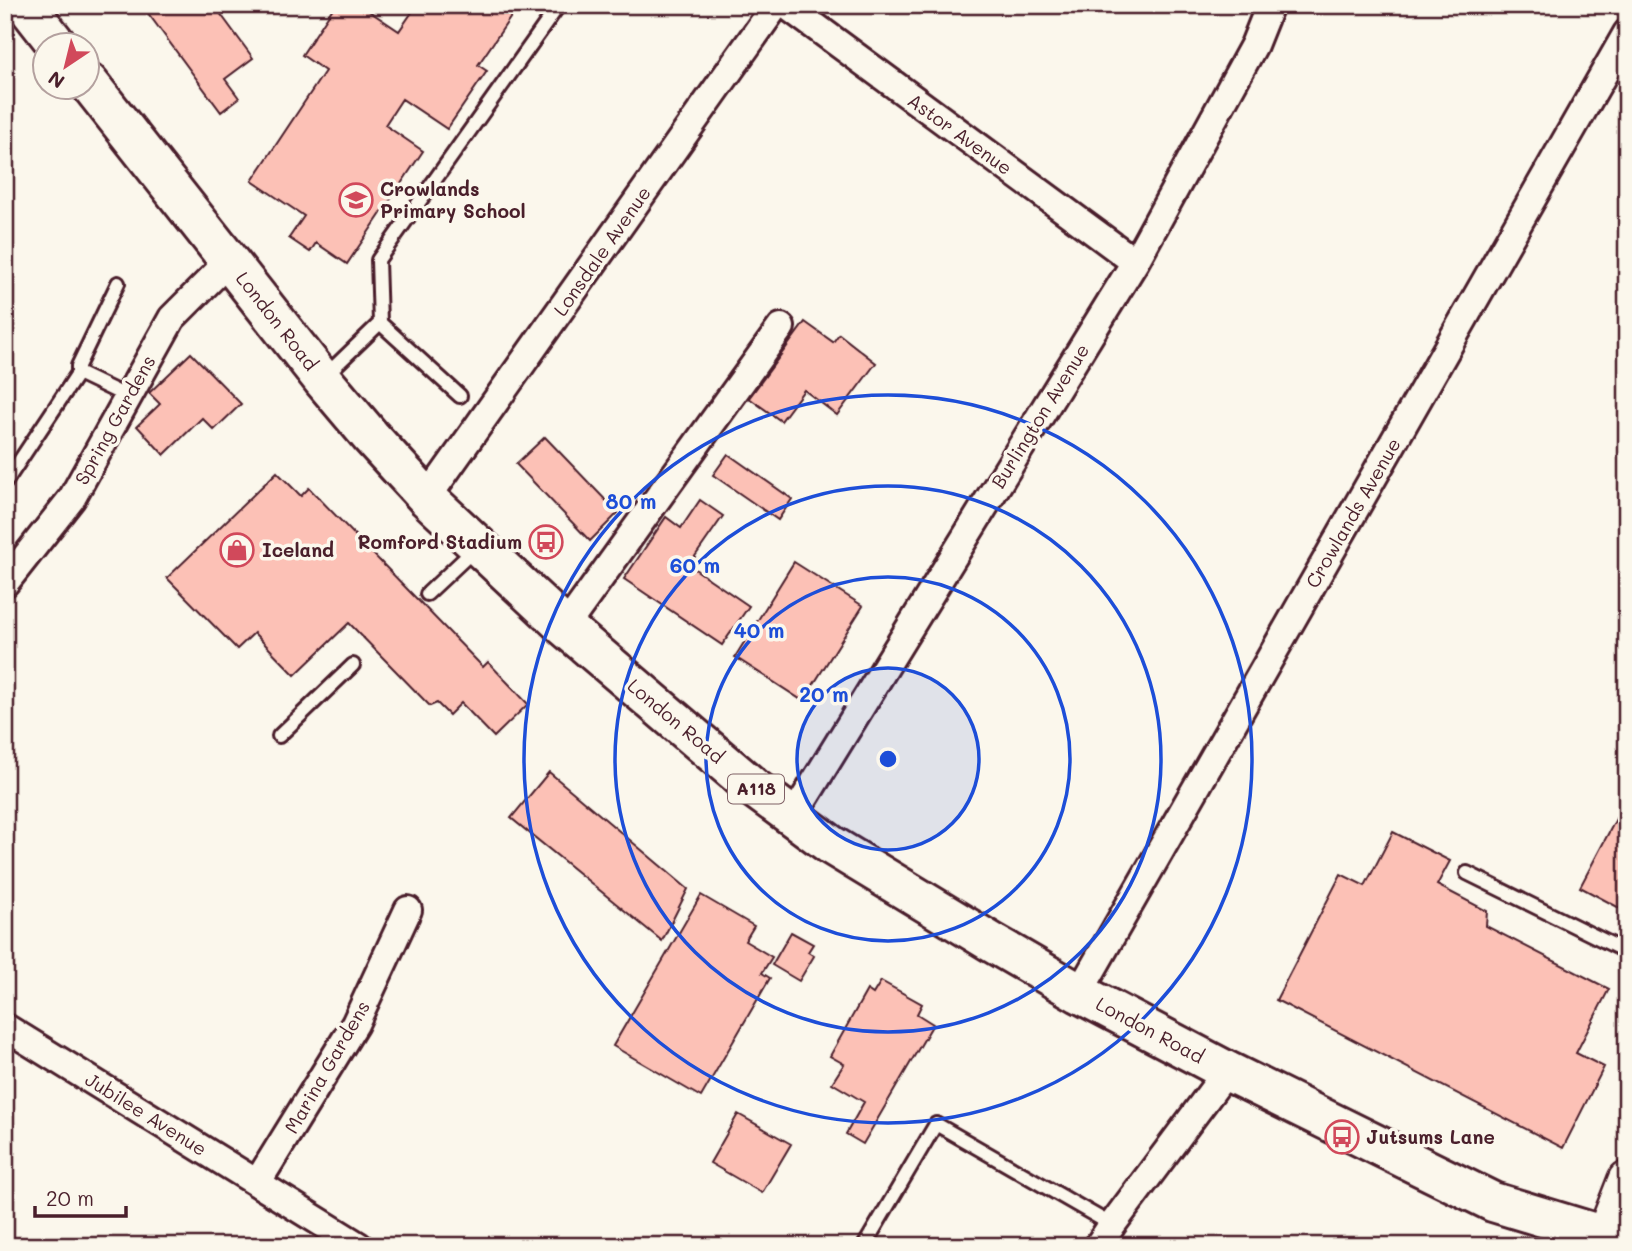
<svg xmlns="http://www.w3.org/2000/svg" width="1632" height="1251" viewBox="0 0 1632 1251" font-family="Mali,sans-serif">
	<rect width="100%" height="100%" fill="#fbf7ec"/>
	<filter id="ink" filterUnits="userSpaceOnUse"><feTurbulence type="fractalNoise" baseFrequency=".0143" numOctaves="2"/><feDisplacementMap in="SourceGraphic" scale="14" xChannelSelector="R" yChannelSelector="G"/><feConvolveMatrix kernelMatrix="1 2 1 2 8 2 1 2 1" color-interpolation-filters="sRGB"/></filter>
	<g filter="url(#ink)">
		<path fill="#fcc1b6" stroke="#4a1f2b" stroke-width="2" d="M 142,5 L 214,5 L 253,58 L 225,79 L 239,98 L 221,112 Z
			M 335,5 L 360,5 L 399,31 L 417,5 L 519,5 L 478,65 L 487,71 L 447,129 L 402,99 L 385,125 L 423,151 L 347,264 L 316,243 L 310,252 L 289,238 L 304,216 L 252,181 L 325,71 L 302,55 Z
			M 805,322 L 833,342 L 839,334 L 876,363 L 837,415 L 804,390 L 781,421 L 749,398 Z
			M 191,353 L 241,404 L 214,430 L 202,418 L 164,455 L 137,426 L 160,404 L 149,393 Z
			M 545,437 L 618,513 L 590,541 L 516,464 Z
			M 728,454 L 792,499 L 778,520 L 713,475 Z
			M 277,472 L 301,496 L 309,488 L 483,667 L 488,662 L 528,704 L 494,737 L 461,703 L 449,715 L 437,703 L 430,706 L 349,623 L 295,675 L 254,633 L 237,649 L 167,578 Z
			M 700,500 L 723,516 L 689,565 L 749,606 L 722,645 L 624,579 L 666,517 L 681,528 Z
			M 794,562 L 863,606 L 803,701 L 735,657 Z
			M 549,772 L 688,889 L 662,941 L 511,818 Z
			M 1627,798 L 1627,912 L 1580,887 Z
			M 1393,832 L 1450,861 L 1437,885 L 1487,911 L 1486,926 L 1609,989 L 1576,1053 L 1604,1067 L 1563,1148 L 1276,1000 L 1341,874 L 1365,886 Z
			M 701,895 L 754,926 L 745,941 L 772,957 L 762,973 L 770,978 L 701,1097 L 613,1046 Z
			M 791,932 L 813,944 L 808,952 L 814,956 L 799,981 L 772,965 Z
			M 881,981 L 922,1004 L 917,1014 L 933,1024 L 863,1144 L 846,1134 L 864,1102 L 832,1083 L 844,1064 L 830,1056 L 867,990 L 873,994 Z
			M 738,1114 L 791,1144 L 762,1193 L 710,1163 Z"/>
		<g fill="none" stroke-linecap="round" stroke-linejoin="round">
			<defs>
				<path id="lane" d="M 118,283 L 78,366 L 78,373 L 128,397
					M 380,323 L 378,260 L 559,5
					M 325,376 L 380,323 L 460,396
					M 5,483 L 78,373
					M 427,594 L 475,549
					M 279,736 L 353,665
					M 1467,873 L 1627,952
					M 864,1246 L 936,1124 L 1112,1225"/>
				<path id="street" d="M 786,5 L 1135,262
					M 427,498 L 776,5
					M 5,583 L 72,498 L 172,318 L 229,261
					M 565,627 L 781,327
					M 793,817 L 1135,262 L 1254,45 L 1270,5
					M 1079,993 L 1627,33
					M 5,1027 L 359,1246
					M 257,1183 L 355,1024 L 408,910
					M 1098,1246 L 1112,1225 L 1227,1071"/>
				<path id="secondary" d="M 1605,1236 L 1627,1180"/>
				<path id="primary" d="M 26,5 L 58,46
					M 88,82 L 322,379 L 371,437 L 427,498 L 565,627 L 755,789 L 831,845 L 991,942 L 1079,993 L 1227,1071 L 1493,1202 L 1605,1236 L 1615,1246"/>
			</defs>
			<use href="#lane" stroke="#4a1f2b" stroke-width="18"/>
			<use href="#street" stroke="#4a1f2b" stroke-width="32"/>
			<use href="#secondary" stroke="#4a1f2b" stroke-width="42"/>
			<use href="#primary" stroke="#4a1f2b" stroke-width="44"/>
			<use href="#lane" stroke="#fbf7ec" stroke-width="12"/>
			<use href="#street" stroke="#fbf7ec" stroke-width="26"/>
			<use href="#secondary" stroke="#fbf7ec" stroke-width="37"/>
			<use href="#primary" stroke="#fbf7ec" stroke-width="38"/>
		</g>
	</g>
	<circle cx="888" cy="759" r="91" fill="#1d4ed8" fill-opacity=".12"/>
	<g fill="none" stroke="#1d4ed8" stroke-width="3.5">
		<circle cx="888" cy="759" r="91"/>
		<circle cx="888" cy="759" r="182"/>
		<circle cx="888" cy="759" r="273"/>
		<circle cx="888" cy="759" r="364"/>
	</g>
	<defs>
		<symbol id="school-ring" viewBox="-11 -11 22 22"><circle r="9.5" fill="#fbf7ec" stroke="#d1495b" stroke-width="1.5"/><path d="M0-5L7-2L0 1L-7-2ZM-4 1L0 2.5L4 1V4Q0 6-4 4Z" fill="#d1495b"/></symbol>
		<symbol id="bus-ring" viewBox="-11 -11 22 22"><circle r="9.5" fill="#fbf7ec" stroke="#d1495b" stroke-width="1.5"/><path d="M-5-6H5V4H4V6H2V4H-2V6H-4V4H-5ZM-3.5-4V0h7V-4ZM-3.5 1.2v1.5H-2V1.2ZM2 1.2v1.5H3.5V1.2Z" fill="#d1495b"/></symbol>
		<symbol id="shop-ring" viewBox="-11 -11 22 22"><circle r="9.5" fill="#fbf7ec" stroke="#d1495b" stroke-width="1.5"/><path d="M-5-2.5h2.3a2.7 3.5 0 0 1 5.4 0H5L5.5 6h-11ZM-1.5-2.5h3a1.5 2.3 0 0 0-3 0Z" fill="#d1495b"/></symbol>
	</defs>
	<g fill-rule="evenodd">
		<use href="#school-ring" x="337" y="181" width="38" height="38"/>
		<use href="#bus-ring" x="527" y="523" width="38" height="38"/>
		<use href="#shop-ring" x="218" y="531" width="38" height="38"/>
		<use href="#bus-ring" x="1323" y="1118" width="38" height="38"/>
	</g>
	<g text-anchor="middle" stroke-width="7" stroke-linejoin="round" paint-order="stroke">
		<rect fill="#fbf7ec" stroke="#7f6065" stroke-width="2" x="728" y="774.5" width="56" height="29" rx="5"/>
		<g font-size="18" font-weight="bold" fill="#4a1f2b">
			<text x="756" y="795">A118</text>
		</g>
		<g font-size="19" fill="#4a1f2b" stroke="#fbf7ec">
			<text transform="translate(960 134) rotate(36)" y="7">Astor Avenue</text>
			<text transform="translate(602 251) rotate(-55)" y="7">Lonsdale Avenue</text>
			<text transform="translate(277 321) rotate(52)" y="7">London Road</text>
			<text transform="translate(1040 416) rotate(-58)" y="7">Burlington Avenue</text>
			<text transform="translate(115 420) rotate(-61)" y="7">Spring Gardens</text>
			<text transform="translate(1353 513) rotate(-60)" y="7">Crowlands Avenue</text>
			<text transform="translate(676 721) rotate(40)" y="7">London Road</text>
			<text transform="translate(1150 1030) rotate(28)" y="7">London Road</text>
			<text transform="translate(327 1067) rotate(-60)" y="7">Marina Gardens</text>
			<text transform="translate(146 1114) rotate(32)" y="7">Jubilee Avenue</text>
		</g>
		<g font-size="19" font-weight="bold" fill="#4a1f2b" stroke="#fbf7ec" text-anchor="start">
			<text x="380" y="196">Crowlands<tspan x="380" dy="22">Primary School</tspan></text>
			<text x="522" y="549" text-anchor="end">Romford Stadium</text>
			<text x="262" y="557">Iceland</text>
			<text x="1366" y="1144">Jutsums Lane</text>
		</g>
	</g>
	<circle cx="888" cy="759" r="10" fill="#1d4ed8" stroke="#fbf7ec" stroke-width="3.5"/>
	<g font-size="21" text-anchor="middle" font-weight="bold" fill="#1d4ed8" stroke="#fbf7ec" stroke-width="7" stroke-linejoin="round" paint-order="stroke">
		<text x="631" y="509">80 m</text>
		<text x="695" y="573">60 m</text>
		<text x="759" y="638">40 m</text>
		<text x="824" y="702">20 m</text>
	</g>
	<rect width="1632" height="1251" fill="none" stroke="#fbf7ec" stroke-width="28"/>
	<rect x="14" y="14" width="1604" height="1223" fill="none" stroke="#4a1f2b" stroke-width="2.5" filter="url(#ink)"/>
	<g transform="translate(66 66) rotate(215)"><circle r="33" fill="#fbf7ec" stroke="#b4a19f" stroke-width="2"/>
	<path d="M0-5L12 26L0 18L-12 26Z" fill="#d1495b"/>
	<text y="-10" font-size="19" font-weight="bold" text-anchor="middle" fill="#4a1f2b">N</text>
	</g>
	<path d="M35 1206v10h91v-10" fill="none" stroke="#4a1f2b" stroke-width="3.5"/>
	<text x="46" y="1206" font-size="21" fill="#4a1f2b" stroke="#fbf7ec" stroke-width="5" paint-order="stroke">20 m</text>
</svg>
